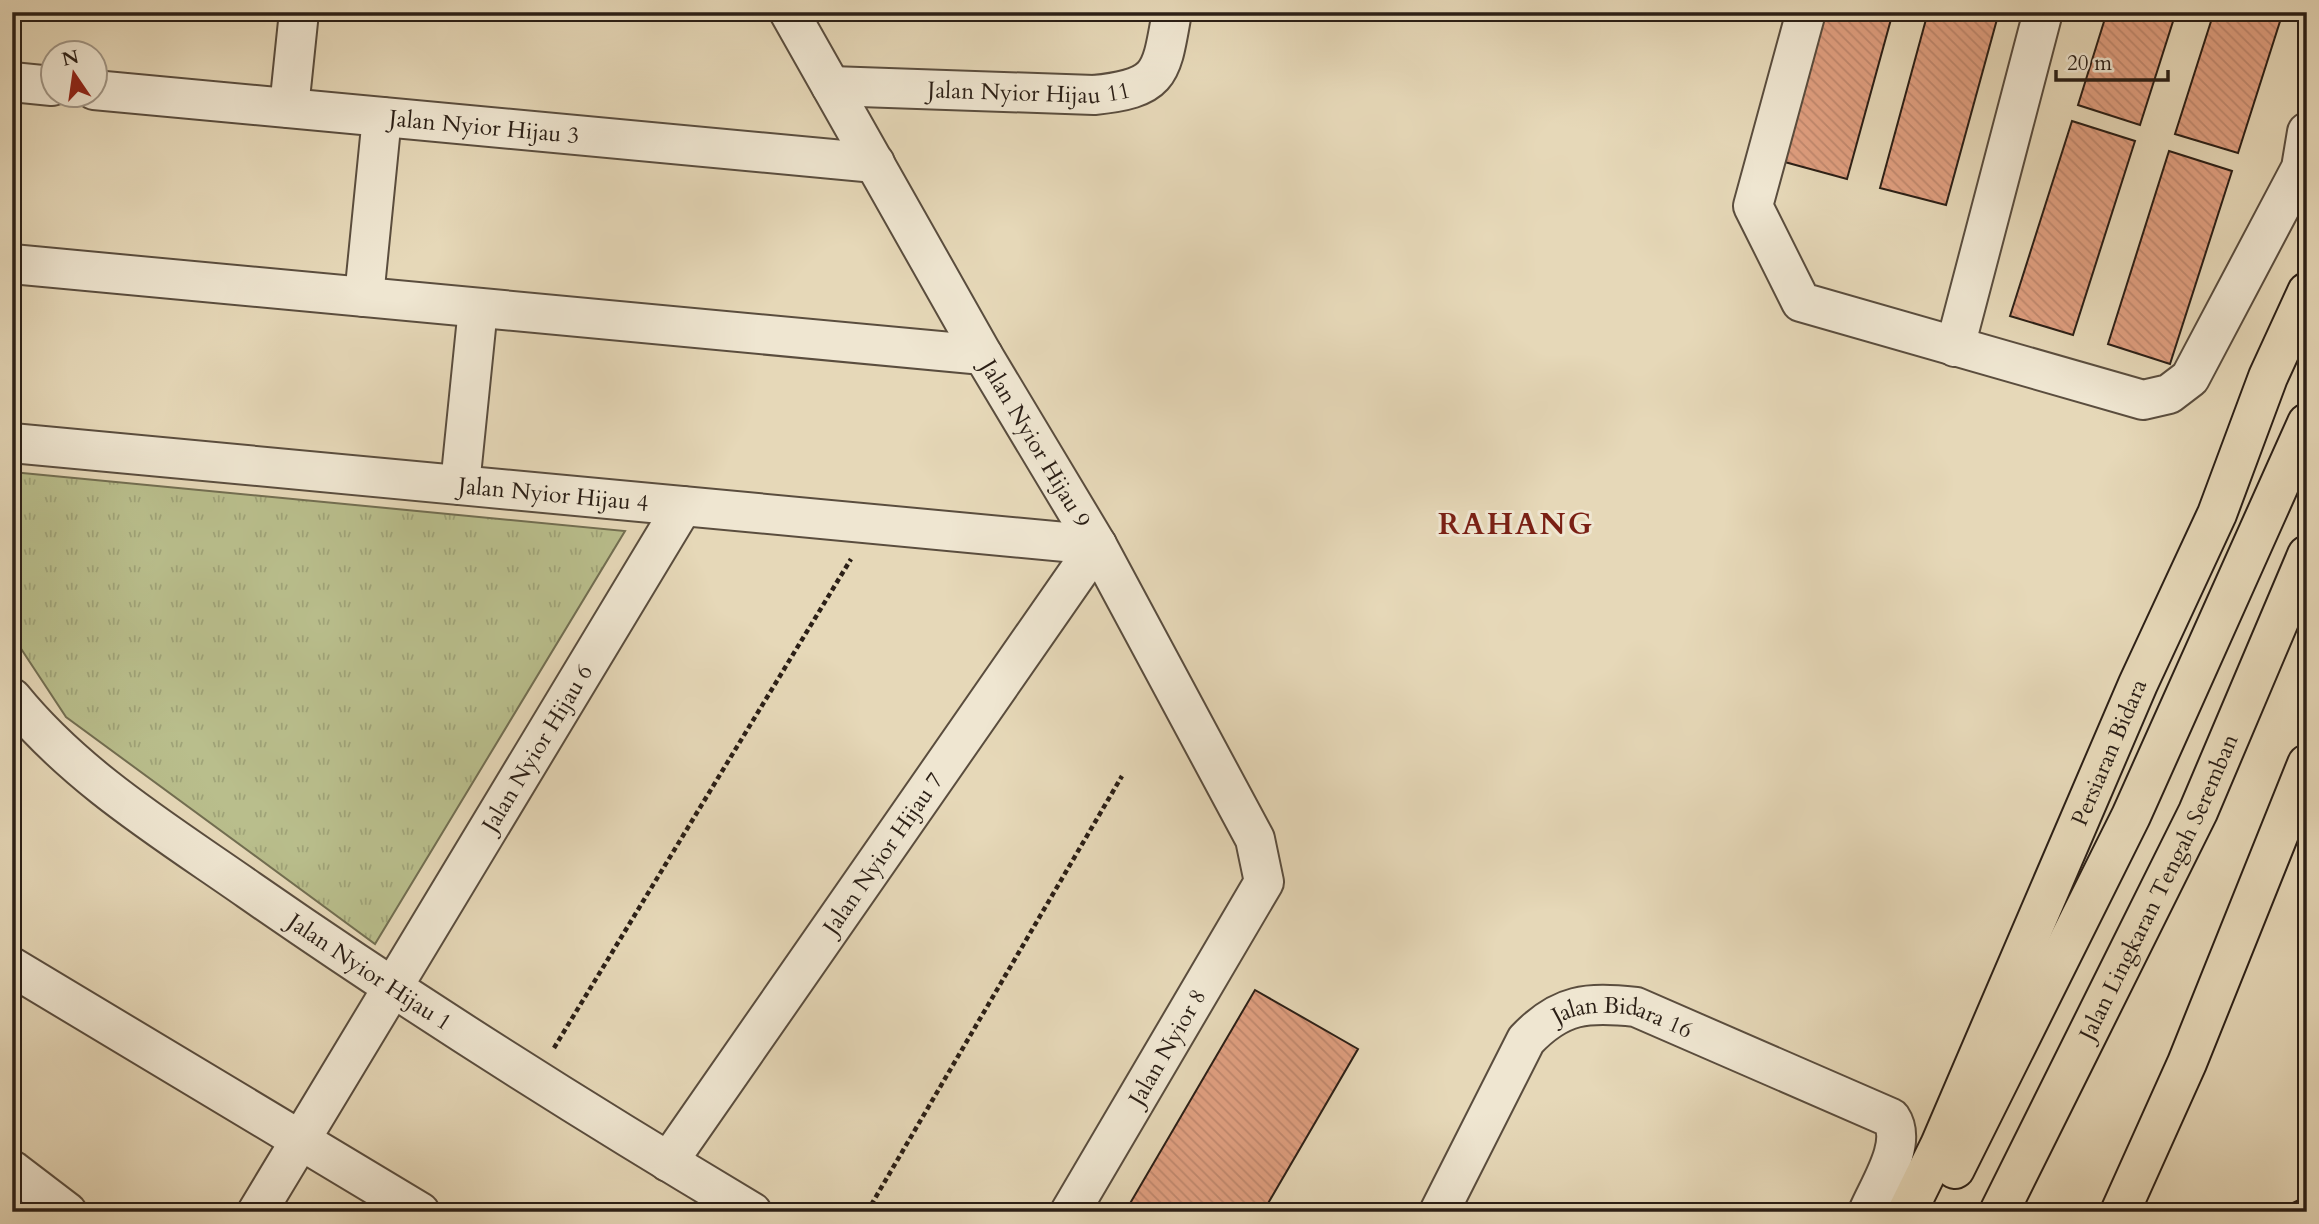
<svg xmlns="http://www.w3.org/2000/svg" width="2319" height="1224" viewBox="0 0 2319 1224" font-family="Cardo,serif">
	<defs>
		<pattern id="park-tufts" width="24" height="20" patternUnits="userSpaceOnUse" patternTransform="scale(1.75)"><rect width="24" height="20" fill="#b9be8c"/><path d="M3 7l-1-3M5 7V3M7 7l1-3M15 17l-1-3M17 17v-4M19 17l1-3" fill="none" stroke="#9fa378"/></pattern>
		<pattern id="building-back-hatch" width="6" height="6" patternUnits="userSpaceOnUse" patternTransform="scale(1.75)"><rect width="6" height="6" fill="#e09f80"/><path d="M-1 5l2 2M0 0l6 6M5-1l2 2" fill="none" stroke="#c0886e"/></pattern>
	</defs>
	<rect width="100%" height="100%" fill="#e6d8b8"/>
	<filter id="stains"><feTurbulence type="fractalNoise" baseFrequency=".00286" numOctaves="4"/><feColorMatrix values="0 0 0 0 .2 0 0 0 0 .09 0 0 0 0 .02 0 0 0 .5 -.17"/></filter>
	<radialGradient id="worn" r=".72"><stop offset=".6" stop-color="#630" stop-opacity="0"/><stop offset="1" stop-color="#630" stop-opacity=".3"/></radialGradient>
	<path fill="url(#park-tufts)" stroke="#726e51" stroke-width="2" d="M 12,472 L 625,531 L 375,944 L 66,717 L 12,635 Z"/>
	<path fill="url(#building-back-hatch)" stroke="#2b1f16" stroke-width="2" d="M 1821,12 L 1893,12 L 1847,179 L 1781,161 Z
		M 1928,12 L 1999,12 L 1946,205 L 1880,188 Z
		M 2107,12 L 2176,12 L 2140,125 L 2078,105 Z
		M 2214,12 L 2283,12 L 2238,153 L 2175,134 Z
		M 2072,121 L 2135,141 L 2073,335 L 2010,316 Z
		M 2169,151 L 2232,171 L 2170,364 L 2108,344 Z
		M 1255,990 L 1358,1049 L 1263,1212 L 1125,1212 Z
		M 2307,1196 L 2307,1212 L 2274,1212 Z"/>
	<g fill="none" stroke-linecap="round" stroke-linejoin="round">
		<defs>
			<g id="minor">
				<path id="s1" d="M 789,12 L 983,355 L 1097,545 L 1255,839 L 1264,882 L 1070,1212"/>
				<path d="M 1806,12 L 1753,206 L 1801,302 L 2143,400 L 2169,394 L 2190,378 L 2301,168 L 2307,132"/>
				<path d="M 12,82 L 52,86"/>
				<path id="s2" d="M 831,86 L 1094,95 C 1162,88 1161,74 1172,12"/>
				<path id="s3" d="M 94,90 L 875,163"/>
				<path d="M 289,108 L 299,12"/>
				<path d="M 12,264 L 983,355"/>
				<path d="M 364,297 L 382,117"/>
				<path d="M 1955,347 L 2043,12"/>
				<path id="s4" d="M 12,443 L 1097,545"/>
				<path d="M 460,485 L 478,308"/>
				<path id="s5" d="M 12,698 C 77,778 166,832 249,890 C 413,1004 581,1110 752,1212"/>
				<path d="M 12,967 L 420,1212"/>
				<path id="s6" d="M 668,1162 L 1097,545"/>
				<path d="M 12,1170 L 67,1212"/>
				<path id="s7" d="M 257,1212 L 683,506"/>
				<path id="s8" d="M 1439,1212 L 1526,1040 C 1561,1003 1587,1002 1636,1007 L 1891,1118 C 1908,1143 1879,1186 1868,1212"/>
			</g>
			<g id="major">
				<path d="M 1955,1169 L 2131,816 L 2307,423"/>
				<path id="s9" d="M 1907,1212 L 1940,1145 L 2138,684 L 2217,514 L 2268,377 L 2307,292"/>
				<path id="s10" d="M 1999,1212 L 2198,812 L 2307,555"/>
				<path d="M 2120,1212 L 2187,1063 L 2307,764"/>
			</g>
		</defs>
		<use href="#minor" stroke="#5a4d3e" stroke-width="42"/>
		<use href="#major" stroke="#2b1f16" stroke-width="42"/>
		<path stroke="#2b1f16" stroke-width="4.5" stroke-dasharray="5 3.5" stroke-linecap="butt" d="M 554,1048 L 851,559
			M 867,1212 L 1122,776"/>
		<use href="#minor" stroke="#efe6d1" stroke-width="38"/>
		<use href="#major" stroke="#e6d8b8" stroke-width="38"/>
	</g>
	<g text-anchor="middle" stroke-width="6" stroke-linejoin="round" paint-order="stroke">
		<g font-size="23" fill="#2b1f16" stroke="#efe6d1">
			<text dy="8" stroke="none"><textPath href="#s2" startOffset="198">Jalan Nyior Hijau 11</textPath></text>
			<text dy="8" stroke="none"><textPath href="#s3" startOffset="392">Jalan Nyior Hijau 3</textPath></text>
			<text dy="8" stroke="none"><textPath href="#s1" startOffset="497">Jalan Nyior Hijau 9</textPath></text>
			<text dy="8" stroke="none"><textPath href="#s4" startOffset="544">Jalan Nyior Hijau 4</textPath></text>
			<text dy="8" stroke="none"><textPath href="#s7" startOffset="542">Jalan Nyior Hijau 6</textPath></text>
			<text dy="8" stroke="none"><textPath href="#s9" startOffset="502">Persiaran Bidara</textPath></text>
			<text dy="8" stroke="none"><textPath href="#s6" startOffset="376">Jalan Nyior Hijau 7</textPath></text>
			<text dy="8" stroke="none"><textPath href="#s10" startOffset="362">Jalan Lingkaran Tengah Seremban</textPath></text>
			<text dy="8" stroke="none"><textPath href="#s5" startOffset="452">Jalan Nyior Hijau 1</textPath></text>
			<text dy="8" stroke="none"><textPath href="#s8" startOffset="301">Jalan Bidara 16</textPath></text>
			<text transform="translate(1167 1047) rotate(-60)" y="8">Jalan Nyior 8</text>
		</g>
		<g font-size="30" font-weight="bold" letter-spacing="2" fill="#7a1f14" stroke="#efe6d1">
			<text x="1516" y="534">RAHANG</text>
		</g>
	</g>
	<rect width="2319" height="1224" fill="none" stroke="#e6d8b8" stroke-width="42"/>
	<rect x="14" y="14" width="2291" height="1196" fill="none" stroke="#2b1f16" stroke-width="3.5"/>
	<rect x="21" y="21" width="2277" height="1182" fill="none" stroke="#2b1f16" stroke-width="2"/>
	<g transform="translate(74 74) rotate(347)"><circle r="33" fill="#efe6d1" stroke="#a19686" stroke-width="2"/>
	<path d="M0-5L12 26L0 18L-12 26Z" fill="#8f2418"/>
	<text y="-10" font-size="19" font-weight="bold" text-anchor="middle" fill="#2b1f16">N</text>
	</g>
	<path d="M2056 70v10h112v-10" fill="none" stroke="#2b1f16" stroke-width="3.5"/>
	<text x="2067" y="70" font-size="21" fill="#2b1f16" stroke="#efe6d1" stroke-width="5" paint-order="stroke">20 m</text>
	<rect width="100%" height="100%" filter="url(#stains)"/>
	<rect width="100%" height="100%" fill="url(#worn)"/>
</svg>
